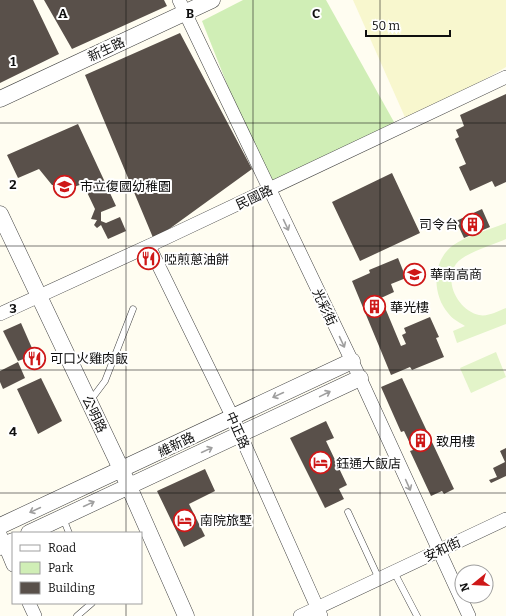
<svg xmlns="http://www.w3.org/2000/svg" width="506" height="616" viewBox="0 0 506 616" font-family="Bitter,'Noto Sans TC',serif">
	<rect width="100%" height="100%" fill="#fffdf1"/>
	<path fill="#f8f7ce" d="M 353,0 L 506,0 L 506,67 L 408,124 Z"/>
	<path fill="#d0eeb6" d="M 243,0 L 326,0 L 394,122 L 269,190 L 202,21 Z"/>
	<path fill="#e3f4c9" d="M 506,223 L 506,239 C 493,245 464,253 456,264 C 443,282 459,311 479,315 C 488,317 498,311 506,308 L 506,324 L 457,343 L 453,331 L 465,326 C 459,322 452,319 448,313 C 432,294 432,262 452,246 C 467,235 489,230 506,223 Z
		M 496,352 L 506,377 L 471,393 L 460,368 Z"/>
	<path fill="#59504a" d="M 0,0 L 33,0 L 59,54 L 0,83 Z
		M 44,0 L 164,0 L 167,6 L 72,49 Z
		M 180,33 L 252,169 L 154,240 L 85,75 Z
		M 506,94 L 506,182 L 495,187 L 492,181 L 470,191 L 459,167 L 466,164 L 455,139 L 459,137 L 456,130 L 464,126 L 460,115 Z
		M 78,124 L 116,206 L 101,212 L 101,221 L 106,223 L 120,217 L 126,231 L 108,239 L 101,225 L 97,228 L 94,225 L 97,220 L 91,219 L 95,209 L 83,184 L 70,188 L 52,185 L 39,169 L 18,178 L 7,155 Z
		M 392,173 L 420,233 L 360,261 L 332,202 Z
		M 482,209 L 490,227 L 464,238 L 456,221 Z
		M 398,258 L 406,278 L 391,284 L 394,292 L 381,298 L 401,346 L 406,344 L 402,335 L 406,333 L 404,328 L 430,317 L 439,337 L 436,338 L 444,357 L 412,370 L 410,367 L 391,375 L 352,281 L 370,273 L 369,270 Z
		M 21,323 L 35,355 L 18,361 L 3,331 Z
		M 18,362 L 25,378 L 3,389 L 0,382 L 0,371 Z
		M 41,378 L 62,421 L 38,434 L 17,389 Z
		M 402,378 L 454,489 L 444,494 L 442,491 L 431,496 L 410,451 L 413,450 L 404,431 L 401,432 L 381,387 Z
		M 326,421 L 334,438 L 326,441 L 347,485 L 339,489 L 344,499 L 325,508 L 290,438 Z
		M 506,448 L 506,476 L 491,483 L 489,480 L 497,477 L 493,468 L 505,462 L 500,451 Z
		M 205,469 L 215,491 L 189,504 L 205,536 L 184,547 L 157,491 Z"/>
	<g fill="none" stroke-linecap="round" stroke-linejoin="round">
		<defs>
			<path id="service" d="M 90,401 L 105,381 L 133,309
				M 348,512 L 379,579
				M 63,518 L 69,533
				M 394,572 L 417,616
				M 77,616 L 92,603"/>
			<path id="minor" d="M 179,0 L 360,378 L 469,616
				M 149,246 L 232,416 L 321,616
				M 0,314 L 155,243 L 506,77
				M 0,534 L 13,565
				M 29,603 L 35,616
				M 300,616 L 506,519"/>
			<path id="tertiary" d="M 0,99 L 212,0
				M 0,214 L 122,471 L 186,616
				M 0,526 L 352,361
				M 29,533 L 360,378
				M 0,547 L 13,541"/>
		</defs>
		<use href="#service" stroke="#424242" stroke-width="7"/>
		<use href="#minor" stroke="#424242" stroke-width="14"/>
		<use href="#tertiary" stroke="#424242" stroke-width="17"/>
		<use href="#service" stroke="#fff" stroke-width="6"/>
		<use href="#minor" stroke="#fff" stroke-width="13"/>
		<use href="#tertiary" stroke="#fff" stroke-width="16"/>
	</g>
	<defs><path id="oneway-shaft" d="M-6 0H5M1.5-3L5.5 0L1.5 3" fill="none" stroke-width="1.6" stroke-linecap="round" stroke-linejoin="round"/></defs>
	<g stroke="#9f9f9f">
		<use href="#oneway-shaft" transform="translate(286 225) rotate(65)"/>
		<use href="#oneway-shaft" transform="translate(342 342) rotate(65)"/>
		<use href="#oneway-shaft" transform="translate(325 394) rotate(-26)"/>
		<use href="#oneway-shaft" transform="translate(278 395) rotate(155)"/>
		<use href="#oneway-shaft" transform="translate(207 450) rotate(-25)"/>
		<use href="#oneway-shaft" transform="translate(408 485) rotate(66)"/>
		<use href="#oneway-shaft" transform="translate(89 504) rotate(-25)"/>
		<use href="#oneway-shaft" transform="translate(35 510) rotate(155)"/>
	</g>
	<path fill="none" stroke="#0f0f0f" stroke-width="1" stroke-opacity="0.55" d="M 126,0 L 126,533M 253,0 L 253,616M 380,0 L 380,616M 0,123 L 506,123M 0,246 L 506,246M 0,370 L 506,370M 0,493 L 506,493M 126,603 L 126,616"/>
	<defs>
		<symbol id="school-ring" viewBox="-11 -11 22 22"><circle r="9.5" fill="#fff" stroke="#ce1818" stroke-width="1.5"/><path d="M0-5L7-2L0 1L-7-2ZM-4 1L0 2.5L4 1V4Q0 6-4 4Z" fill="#ce1818"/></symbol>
		<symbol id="building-ring" viewBox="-11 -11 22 22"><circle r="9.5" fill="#fff" stroke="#ce1818" stroke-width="1.5"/><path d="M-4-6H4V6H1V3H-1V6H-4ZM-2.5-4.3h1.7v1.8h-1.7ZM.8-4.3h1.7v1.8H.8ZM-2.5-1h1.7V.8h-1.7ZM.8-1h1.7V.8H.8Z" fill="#ce1818"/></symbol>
		<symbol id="restaurant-ring" viewBox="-11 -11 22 22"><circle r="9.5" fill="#fff" stroke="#ce1818" stroke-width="1.5"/><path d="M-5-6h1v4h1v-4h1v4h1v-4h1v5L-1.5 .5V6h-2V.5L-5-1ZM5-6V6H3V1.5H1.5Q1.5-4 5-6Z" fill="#ce1818"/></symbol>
		<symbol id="hotel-ring" viewBox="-11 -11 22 22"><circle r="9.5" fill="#fff" stroke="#ce1818" stroke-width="1.5"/><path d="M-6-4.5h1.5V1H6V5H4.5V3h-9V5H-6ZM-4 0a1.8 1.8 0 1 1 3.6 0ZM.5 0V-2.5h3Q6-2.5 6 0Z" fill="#ce1818"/></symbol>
	</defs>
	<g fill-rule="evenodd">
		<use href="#school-ring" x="52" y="174" width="25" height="25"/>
		<use href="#building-ring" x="460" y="212" width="25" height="25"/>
		<use href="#restaurant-ring" x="136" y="246" width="25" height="25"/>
		<use href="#school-ring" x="402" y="262" width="25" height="25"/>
		<use href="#building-ring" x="362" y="294" width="25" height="25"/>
		<use href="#restaurant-ring" x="22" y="346" width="25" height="25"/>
		<use href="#building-ring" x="408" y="428" width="25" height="25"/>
		<use href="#hotel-ring" x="308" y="450" width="25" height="25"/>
		<use href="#hotel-ring" x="172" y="508" width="25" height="25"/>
	</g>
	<g text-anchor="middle" stroke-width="4" stroke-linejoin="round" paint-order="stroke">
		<g font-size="13" fill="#0f0f0f" stroke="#fff">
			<text transform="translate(106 49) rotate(-25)" y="5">新生路</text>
			<text transform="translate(254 197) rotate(-25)" y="5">民國路</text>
			<text transform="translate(325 307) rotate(65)" y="5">光彩街</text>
			<text transform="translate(95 414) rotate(64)" y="5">公明路</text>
			<text transform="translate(238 430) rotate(66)" y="5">中正路</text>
			<text transform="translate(176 444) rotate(-26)" y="5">維新路</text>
			<text transform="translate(442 549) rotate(-25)" y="5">安和街</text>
		</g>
		<g font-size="13" fill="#0f0f0f" stroke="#fff" text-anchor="start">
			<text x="80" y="191">市立復國幼稚園</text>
			<text x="458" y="229" text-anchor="end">司令台</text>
			<text x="164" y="264">啞煎蔥油餅</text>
			<text x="430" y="279">華南高商</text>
			<text x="390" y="312">華光樓</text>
			<text x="50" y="363">可口火雞肉飯</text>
			<text x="436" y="446">致用樓</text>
			<text x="336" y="468">鈺通大飯店</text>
			<text x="200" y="525">南院旅墅</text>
		</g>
	</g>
	<g font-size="13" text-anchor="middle" font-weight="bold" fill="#0f0f0f" stroke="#fff" stroke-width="4" stroke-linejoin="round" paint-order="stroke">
		<text x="63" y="18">A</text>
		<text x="190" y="18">B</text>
		<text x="316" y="18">C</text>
		<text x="13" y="66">1</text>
		<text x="13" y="189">2</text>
		<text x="13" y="313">3</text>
		<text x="13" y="436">4</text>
	</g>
	<rect x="12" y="532" width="130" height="72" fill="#ffffff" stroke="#9f9f9f"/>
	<rect x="20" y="545" width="20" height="6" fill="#ffffff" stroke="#9f9f9f"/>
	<text x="48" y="552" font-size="12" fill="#0f0f0f">Road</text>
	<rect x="20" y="562" width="20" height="12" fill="#d0eeb6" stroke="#9f9f9f"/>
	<text x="48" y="572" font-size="12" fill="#0f0f0f">Park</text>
	<rect x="20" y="582" width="20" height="12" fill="#59504a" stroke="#9f9f9f"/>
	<text x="48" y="592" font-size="12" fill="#0f0f0f">Building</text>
	<g transform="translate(474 584) rotate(252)"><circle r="19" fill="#ffffff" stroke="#9f9f9f"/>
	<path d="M0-3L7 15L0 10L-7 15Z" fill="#ce1818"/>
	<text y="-6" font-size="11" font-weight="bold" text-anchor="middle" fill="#0f0f0f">N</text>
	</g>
	<path d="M366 30v6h84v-6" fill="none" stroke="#0f0f0f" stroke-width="2"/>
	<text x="372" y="30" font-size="12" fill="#0f0f0f" stroke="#ffffff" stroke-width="3" paint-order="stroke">50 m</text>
</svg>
